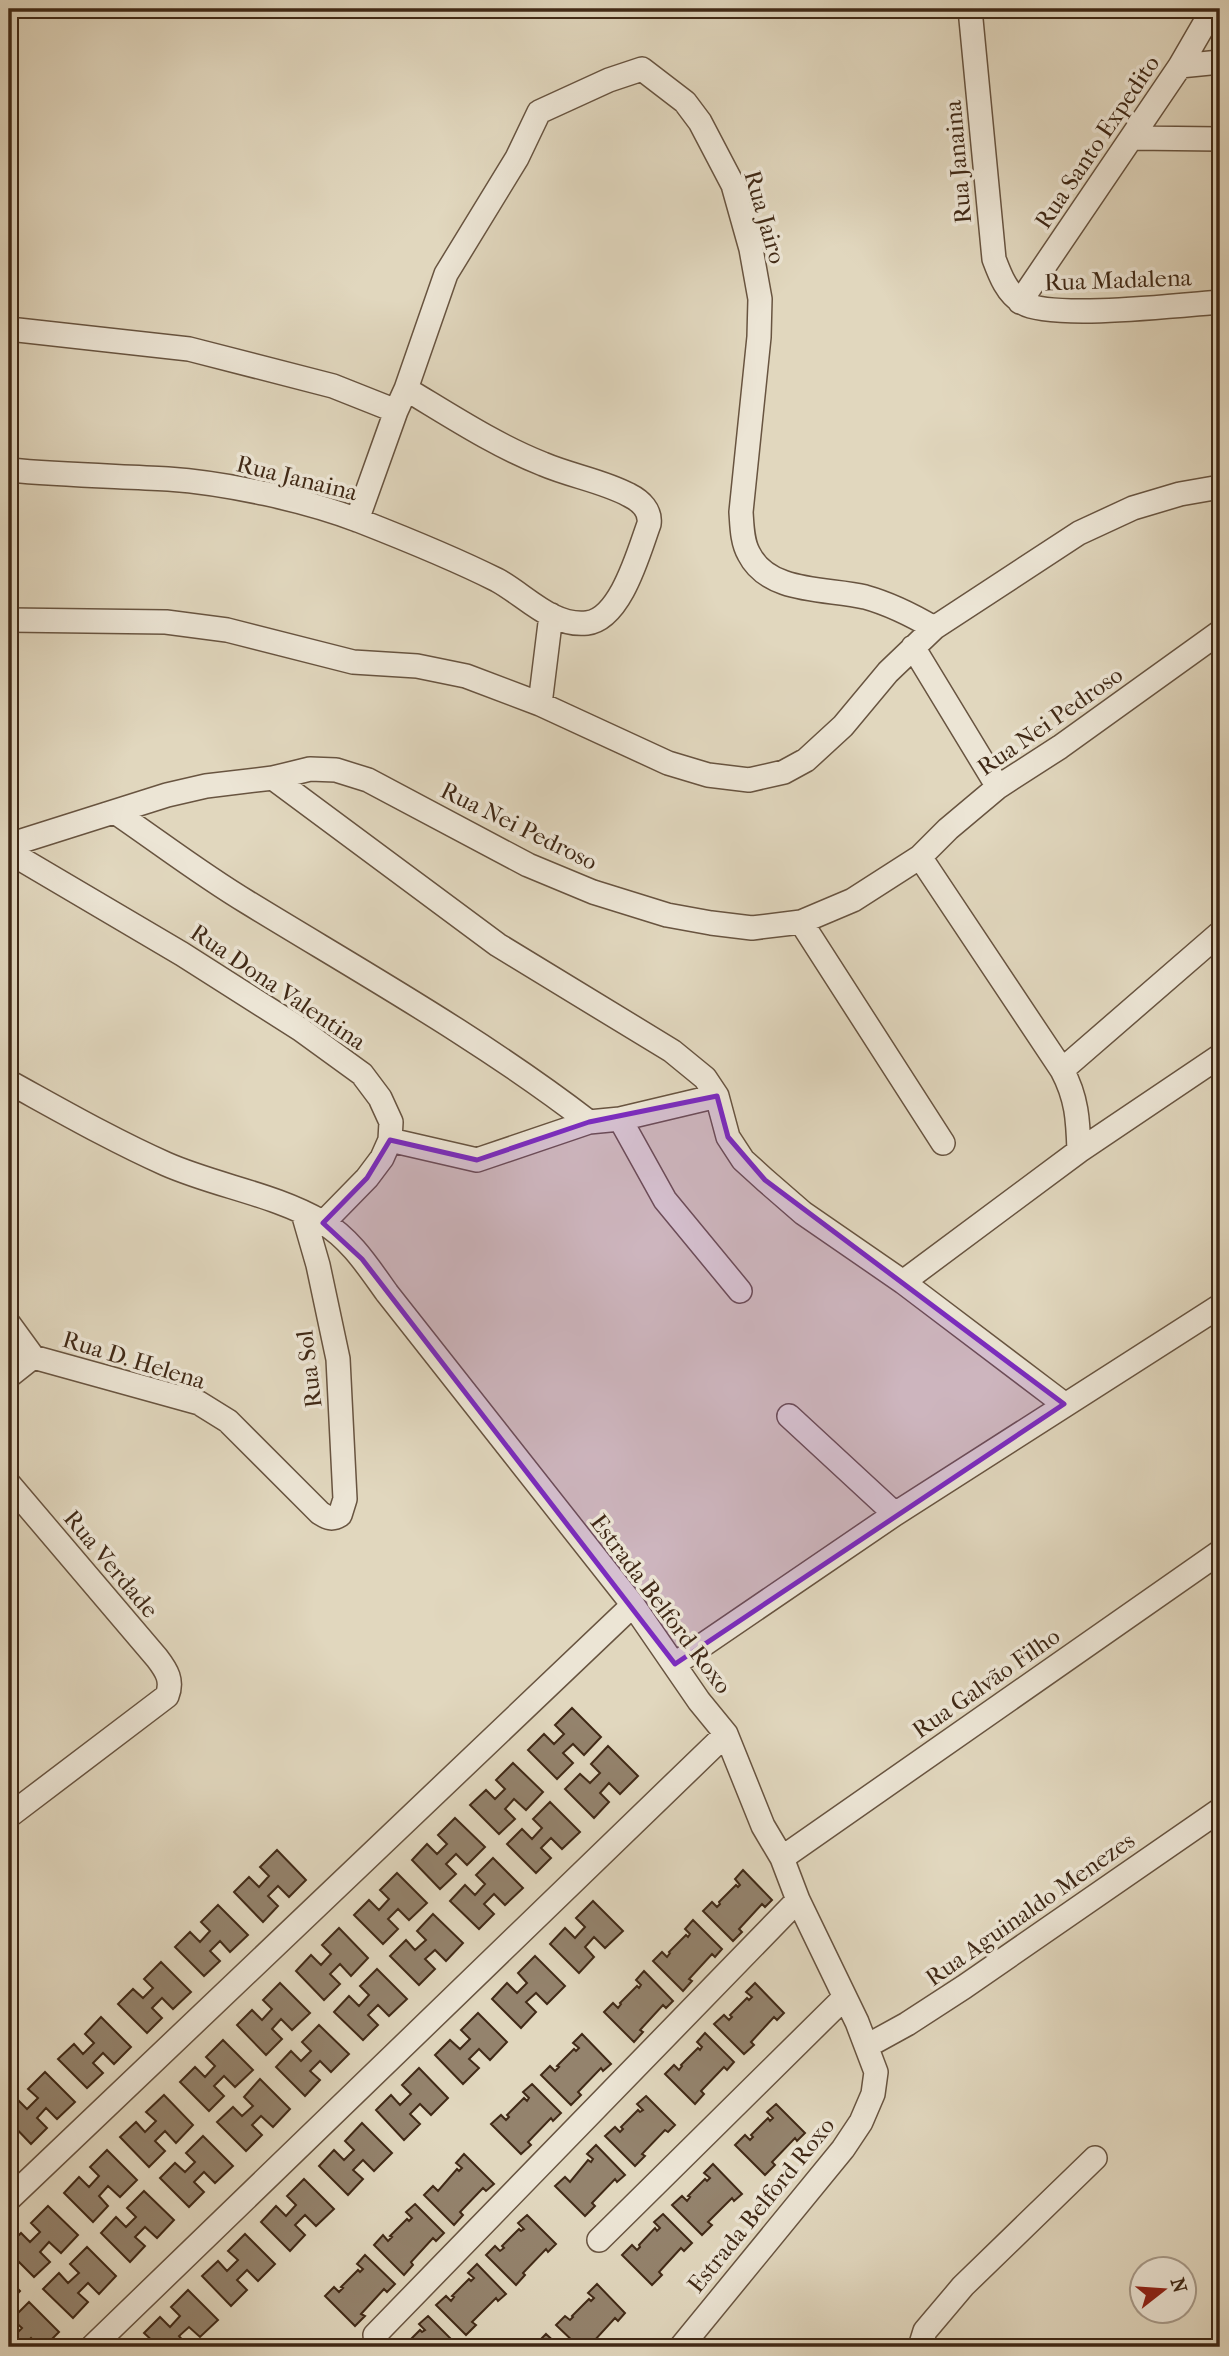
<svg xmlns="http://www.w3.org/2000/svg" width="1229" height="2356" viewBox="0 0 1229 2356" font-family="'IM FELL French Canon',serif">
	<rect width="100%" height="100%" fill="#e1d7be"/>
	<filter id="stains"><feTurbulence type="fractalNoise" baseFrequency=".00286" numOctaves="4"/><feColorMatrix values="0 0 0 0 .2 0 0 0 0 .09 0 0 0 0 .02 0 0 0 .5 -.17"/></filter>
	<radialGradient id="worn" r=".72"><stop offset=".6" stop-color="#630" stop-opacity="0"/><stop offset="1" stop-color="#630" stop-opacity=".3"/></radialGradient>
	<path fill="#94836d" stroke="#402916" stroke-width="2" d="M 572,1708 L 601,1737 L 584,1755 L 573,1744 L 563,1753 L 573,1763 L 557,1779 L 528,1750 L 544,1734 L 554,1744 L 564,1734 L 555,1725 Z
		M 608,1746 L 638,1776 L 620,1794 L 609,1783 L 600,1793 L 609,1802 L 594,1818 L 565,1789 L 580,1774 L 590,1783 L 600,1773 L 591,1764 Z
		M 513,1763 L 543,1792 L 526,1810 L 514,1799 L 505,1809 L 515,1819 L 499,1834 L 470,1805 L 486,1790 L 495,1799 L 505,1789 L 496,1780 Z
		M 550,1802 L 580,1832 L 562,1849 L 551,1838 L 541,1848 L 551,1858 L 536,1873 L 507,1844 L 522,1829 L 532,1839 L 542,1828 L 533,1819 Z
		M 455,1818 L 485,1847 L 467,1865 L 456,1854 L 446,1864 L 456,1874 L 440,1889 L 412,1860 L 427,1844 L 437,1854 L 447,1844 L 438,1835 Z
		M 277,1850 L 306,1880 L 289,1897 L 278,1886 L 268,1896 L 278,1906 L 263,1922 L 234,1892 L 249,1877 L 259,1887 L 269,1876 L 260,1867 Z
		M 493,1858 L 523,1888 L 505,1905 L 494,1894 L 484,1904 L 494,1914 L 479,1929 L 450,1901 L 465,1885 L 475,1895 L 485,1884 L 476,1875 Z
		M 743,1870 L 772,1900 L 765,1907 L 762,1904 L 739,1929 L 742,1932 L 733,1941 L 703,1911 L 712,1902 L 717,1907 L 720,1904 L 719,1902 L 736,1885 L 738,1887 L 740,1885 L 735,1879 Z
		M 397,1873 L 427,1903 L 409,1920 L 398,1909 L 388,1919 L 398,1929 L 383,1944 L 354,1915 L 369,1900 L 379,1910 L 389,1899 L 380,1890 Z
		M 593,1901 L 623,1931 L 605,1948 L 594,1937 L 585,1947 L 594,1957 L 579,1973 L 550,1944 L 565,1928 L 575,1938 L 585,1927 L 576,1918 Z
		M 218,1905 L 248,1935 L 230,1952 L 220,1941 L 210,1951 L 220,1961 L 204,1976 L 175,1947 L 190,1932 L 200,1942 L 210,1931 L 201,1922 Z
		M 433,1914 L 463,1943 L 446,1961 L 435,1950 L 425,1959 L 435,1969 L 419,1985 L 390,1956 L 406,1940 L 415,1950 L 426,1940 L 417,1931 Z
		M 693,1920 L 722,1949 L 715,1957 L 712,1954 L 689,1979 L 692,1981 L 683,1991 L 653,1961 L 662,1952 L 667,1957 L 670,1953 L 669,1952 L 686,1935 L 688,1937 L 690,1934 L 685,1929 Z
		M 339,1928 L 368,1958 L 351,1976 L 340,1964 L 330,1974 L 340,1984 L 324,2000 L 296,1971 L 311,1955 L 321,1965 L 331,1954 L 322,1945 Z
		M 535,1956 L 565,1986 L 547,2004 L 536,1993 L 526,2002 L 536,2012 L 521,2028 L 492,1999 L 507,1983 L 517,1993 L 527,1983 L 518,1973 Z
		M 161,1962 L 191,1992 L 173,2009 L 162,1998 L 152,2008 L 162,2018 L 147,2033 L 118,2004 L 133,1989 L 143,1998 L 153,1988 L 144,1979 Z
		M 377,1969 L 407,1999 L 389,2016 L 378,2005 L 368,2015 L 378,2025 L 363,2040 L 334,2012 L 349,1996 L 359,2006 L 369,1995 L 360,1986 Z
		M 644,1971 L 673,2001 L 666,2008 L 663,2005 L 640,2030 L 643,2032 L 634,2042 L 604,2012 L 613,2003 L 618,2008 L 621,2004 L 620,2003 L 637,1986 L 639,1988 L 641,1985 L 636,1980 Z
		M 280,1983 L 310,2013 L 292,2030 L 281,2019 L 272,2029 L 282,2039 L 266,2055 L 237,2025 L 252,2010 L 262,2020 L 272,2009 L 263,2000 Z
		M 755,1983 L 784,2013 L 777,2020 L 774,2017 L 751,2042 L 754,2045 L 744,2054 L 714,2024 L 724,2015 L 729,2020 L 732,2017 L 730,2015 L 747,1998 L 749,2000 L 752,1997 L 746,1992 Z
		M 478,2013 L 507,2042 L 490,2060 L 479,2049 L 469,2059 L 479,2068 L 463,2084 L 435,2055 L 450,2040 L 460,2049 L 470,2039 L 461,2030 Z
		M 101,2017 L 131,2047 L 114,2064 L 103,2053 L 93,2063 L 103,2073 L 87,2088 L 58,2059 L 74,2044 L 83,2054 L 94,2043 L 85,2034 Z
		M 319,2025 L 349,2054 L 331,2072 L 320,2061 L 310,2071 L 320,2080 L 305,2096 L 276,2067 L 291,2051 L 301,2061 L 311,2051 L 302,2042 Z
		M 705,2033 L 734,2062 L 727,2070 L 724,2067 L 701,2091 L 704,2094 L 695,2104 L 665,2074 L 674,2065 L 679,2070 L 682,2066 L 681,2065 L 698,2048 L 700,2050 L 702,2047 L 697,2042 Z
		M 582,2034 L 611,2064 L 603,2071 L 601,2068 L 578,2092 L 581,2095 L 571,2105 L 541,2075 L 550,2066 L 555,2071 L 559,2067 L 557,2066 L 574,2049 L 576,2051 L 579,2048 L 573,2043 Z
		M 223,2040 L 253,2070 L 235,2087 L 224,2076 L 214,2086 L 224,2096 L 209,2111 L 180,2082 L 195,2067 L 205,2077 L 215,2066 L 206,2057 Z
		M 419,2068 L 448,2098 L 431,2115 L 420,2104 L 410,2114 L 420,2124 L 404,2140 L 376,2110 L 391,2095 L 400,2105 L 411,2094 L 402,2085 Z
		M 45,2072 L 75,2102 L 57,2119 L 46,2108 L 37,2118 L 47,2128 L 31,2144 L 9,2121 L 9,2108 L 17,2099 L 27,2109 L 38,2098 L 28,2089 Z
		M 260,2079 L 290,2109 L 273,2127 L 261,2116 L 252,2125 L 262,2135 L 246,2151 L 217,2122 L 233,2107 L 242,2116 L 253,2106 L 244,2097 Z
		M 532,2084 L 561,2113 L 553,2121 L 551,2118 L 528,2142 L 531,2145 L 521,2154 L 491,2124 L 501,2115 L 506,2120 L 509,2117 L 507,2115 L 524,2098 L 527,2101 L 529,2098 L 523,2092 Z
		M 164,2095 L 193,2125 L 176,2143 L 165,2131 L 155,2141 L 165,2151 L 149,2167 L 120,2137 L 136,2122 L 145,2132 L 156,2121 L 146,2112 Z
		M 646,2096 L 675,2125 L 668,2132 L 665,2130 L 642,2154 L 645,2156 L 635,2166 L 605,2136 L 615,2127 L 620,2132 L 623,2129 L 621,2127 L 638,2110 L 640,2112 L 643,2110 L 637,2104 Z
		M 776,2104 L 805,2133 L 797,2141 L 795,2138 L 772,2162 L 775,2165 L 765,2175 L 735,2145 L 745,2135 L 750,2140 L 753,2137 L 751,2135 L 768,2118 L 770,2121 L 773,2118 L 767,2112 Z
		M 362,2123 L 392,2153 L 374,2171 L 363,2160 L 353,2170 L 363,2179 L 348,2195 L 319,2166 L 334,2150 L 344,2160 L 354,2150 L 345,2141 Z
		M 203,2136 L 233,2166 L 215,2183 L 204,2172 L 194,2182 L 204,2192 L 189,2207 L 160,2178 L 175,2163 L 185,2172 L 195,2162 L 186,2153 Z
		M 596,2145 L 625,2175 L 617,2182 L 615,2179 L 592,2203 L 595,2206 L 585,2216 L 555,2186 L 565,2177 L 570,2182 L 588,2160 L 591,2162 L 593,2159 L 587,2154 Z
		M 9,2150 L 16,2157 L 9,2165 Z
		M 107,2150 L 137,2180 L 120,2197 L 108,2186 L 99,2196 L 108,2206 L 93,2222 L 64,2193 L 79,2177 L 89,2187 L 99,2176 L 90,2167 Z
		M 464,2154 L 494,2184 L 486,2191 L 483,2188 L 460,2212 L 463,2215 L 454,2225 L 424,2195 L 433,2186 L 438,2191 L 457,2169 L 459,2171 L 462,2168 L 456,2163 Z
		M 713,2164 L 742,2194 L 734,2201 L 732,2198 L 708,2222 L 712,2225 L 702,2235 L 672,2205 L 682,2196 L 687,2201 L 690,2197 L 688,2196 L 705,2179 L 707,2181 L 710,2178 L 704,2173 Z
		M 304,2179 L 334,2209 L 316,2226 L 305,2215 L 295,2225 L 305,2235 L 290,2251 L 261,2222 L 276,2206 L 286,2216 L 296,2205 L 287,2196 Z
		M 144,2191 L 174,2220 L 157,2238 L 145,2227 L 135,2237 L 145,2246 L 130,2262 L 101,2233 L 116,2217 L 126,2227 L 136,2217 L 127,2208 Z
		M 415,2204 L 444,2233 L 436,2241 L 433,2238 L 411,2262 L 413,2265 L 404,2275 L 374,2245 L 383,2235 L 388,2241 L 392,2237 L 390,2236 L 407,2219 L 409,2221 L 412,2218 L 406,2212 Z
		M 48,2206 L 78,2235 L 61,2253 L 49,2242 L 40,2252 L 50,2262 L 34,2277 L 9,2252 L 9,2245 L 21,2233 L 30,2242 L 40,2232 L 31,2223 Z
		M 663,2214 L 692,2243 L 684,2251 L 681,2248 L 659,2272 L 662,2275 L 652,2285 L 622,2255 L 632,2245 L 637,2250 L 640,2247 L 639,2245 L 655,2228 L 657,2231 L 660,2228 L 654,2222 Z
		M 527,2215 L 556,2244 L 548,2252 L 546,2249 L 523,2273 L 525,2275 L 516,2285 L 486,2255 L 495,2246 L 500,2251 L 504,2248 L 502,2246 L 519,2229 L 521,2231 L 524,2229 L 518,2223 Z
		M 245,2234 L 275,2264 L 258,2281 L 247,2270 L 237,2280 L 247,2290 L 231,2306 L 202,2276 L 218,2261 L 227,2271 L 238,2260 L 228,2251 Z
		M 87,2247 L 116,2276 L 99,2294 L 88,2283 L 78,2293 L 88,2302 L 73,2318 L 43,2289 L 59,2273 L 68,2283 L 79,2273 L 70,2264 Z
		M 365,2255 L 395,2284 L 387,2292 L 384,2289 L 361,2314 L 365,2316 L 355,2326 L 325,2296 L 334,2287 L 339,2292 L 343,2288 L 341,2287 L 358,2270 L 360,2272 L 363,2269 L 357,2264 Z
		M 477,2264 L 506,2294 L 498,2301 L 496,2298 L 472,2322 L 476,2325 L 466,2335 L 436,2305 L 446,2296 L 451,2301 L 454,2297 L 452,2296 L 469,2279 L 471,2281 L 474,2278 L 468,2273 Z
		M 9,2280 L 20,2291 L 9,2303 Z
		M 597,2284 L 625,2313 L 618,2321 L 615,2318 L 593,2342 L 595,2345 L 593,2347 L 579,2347 L 556,2325 L 565,2316 L 570,2320 L 573,2317 L 572,2316 L 589,2299 L 591,2301 L 594,2298 L 588,2293 Z
		M 188,2290 L 218,2320 L 200,2337 L 189,2327 L 179,2336 L 188,2347 L 159,2347 L 144,2333 L 160,2317 L 170,2327 L 180,2316 L 171,2307 Z
		M 29,2302 L 59,2332 L 44,2347 L 39,2347 L 31,2338 L 22,2347 L 9,2347 L 9,2337 L 11,2339 L 22,2328 L 12,2319 Z
		M 428,2316 L 457,2345 L 454,2347 L 403,2347 L 420,2330 L 422,2332 L 425,2330 L 419,2324 Z
		M 546,2334 L 560,2347 L 543,2347 L 538,2342 Z"/>
	<g fill="none" stroke-linecap="round" stroke-linejoin="round">
		<defs>
			<path id="minor" d="M 970,9 L 994,259 C 1000,275 1007,294 1023,303 C 1052,320 1181,305 1220,302
				M 1180,66 L 1220,62
				M 1132,138 L 1220,139
				M 1020,302 L 1180,66 L 1213,9
				M 9,329 L 189,349 L 333,386 L 396,411
				M 9,470 C 62,475 115,476 168,479 C 226,483 306,500 360,521 C 406,539 453,558 497,580 C 525,595 552,627 587,623 C 621,619 639,551 649,524 C 651,511 641,501 629,495 C 603,481 571,476 543,464 C 495,445 451,416 406,389
				M 357,520 L 396,411 L 406,389 L 446,274 L 517,158 L 539,112 L 609,80 L 642,69 L 685,102 L 700,122 L 733,185 L 751,249 L 760,299 L 759,337 L 741,512 C 742,526 742,542 749,554 C 769,594 828,588 865,597 C 890,604 912,615 934,628
				M 9,620 L 166,622 L 227,630 L 353,662 L 417,666 L 466,676 L 540,704 L 668,763 L 708,775 L 749,780 L 784,772 L 806,760 L 843,726 L 888,672 L 934,628 L 1079,533 L 1133,508 L 1180,494 L 1220,487
				M 913,647 L 998,787
				M 540,704 L 551,615
				M 273,778 L 498,945 L 672,1051 L 705,1078 L 717,1096 L 728,1137 L 743,1160 L 765,1180 L 803,1213 L 903,1282 L 1064,1404
				M 115,812 C 159,842 202,875 247,902 C 363,973 481,1039 589,1122 L 620,1119 L 665,1200 L 740,1291
				M 9,845 L 167,795 L 206,786 L 273,778 L 310,769 L 336,770 L 368,780 L 528,865 L 593,892 L 667,915 L 711,923 L 752,928 L 801,922 L 853,900 L 920,857 L 948,829 L 998,787 L 1060,747 L 1220,632
				M 9,852 L 182,954 L 300,1029 L 362,1074 L 380,1098 L 391,1122 L 390,1140 L 382,1158 L 367,1178 L 323,1223
				M 801,922 L 943,1143
				M 1062,1070 L 1220,933
				M 9,1082 C 60,1110 112,1140 166,1164 C 216,1186 274,1194 322,1222 C 350,1238 369,1268 387,1293 L 633,1605 L 699,1701 L 726,1734 L 763,1826 L 782,1858 L 798,1900 L 857,2022 L 876,2072 L 873,2094 L 861,2122 L 843,2149 L 681,2347
				M 620,1119 L 717,1096
				M 390,1140 L 477,1160 L 589,1122
				M 1079,1151 L 1220,1056
				M 903,1282 L 1079,1151 C 1078,1120 1077,1098 1062,1070 L 920,857
				M 9,1324 L 33,1357
				M 9,1376 L 33,1357 L 199,1403 L 228,1421 L 320,1513 C 328,1518 332,1520 340,1515 L 345,1499 L 338,1359 L 318,1265 L 303,1213
				M 789,1416 L 895,1514
				M 9,1484 L 157,1658 C 167,1671 173,1681 167,1696 L 9,1816
				M 675,1664 L 895,1514 L 1220,1306
				M 782,1858 L 1220,1552
				M 867,2046 L 907,2024 L 964,1987 L 1220,1810
				M 9,2199 L 633,1605
				M 599,2240 L 844,1998
				M 375,2335 L 798,1900
				M 92,2347 L 726,1734
				M 920,2347 L 925,2331 L 963,2286 L 1095,2158"/>
		</defs>
		<use href="#minor" stroke="#685440" stroke-width="26"/>
		<use href="#minor" stroke="#ece5d5" stroke-width="23"/>
	</g>
	<path fill="#7b2cbf" fill-opacity="0.2" stroke="#7b2cbf" stroke-width="5" stroke-linejoin="round" d="M 717,1096 L 728,1137 L 765,1180 L 1064,1404 L 675,1664 L 362,1259 L 323,1223 L 367,1178 L 390,1140 L 477,1160 L 589,1122 Z"/>
	<g text-anchor="middle" stroke-width="7" stroke-linejoin="round" paint-order="stroke">
		<g font-size="24" fill="#402916" stroke="#ece5d5">
			<text transform="translate(1097 142) rotate(-56)" y="8">Rua Santo Expedito</text>
			<text transform="translate(958 162) rotate(-95)" y="8">Rua Janaina</text>
			<text transform="translate(765 217) rotate(74)" y="8">Rua Jairo</text>
			<text transform="translate(1118 280) rotate(-2)" y="8">Rua Madalena</text>
			<text transform="translate(297 478) rotate(14)" y="8">Rua Janaina</text>
			<text transform="translate(1050 721) rotate(-35)" y="8">Rua Nei Pedroso</text>
			<text transform="translate(519 826) rotate(26)" y="8">Rua Nei Pedroso</text>
			<text transform="translate(278 987) rotate(34)" y="8">Rua Dona Valentina</text>
			<text transform="translate(134 1360) rotate(17)" y="8">Rua D. Helena</text>
			<text transform="translate(309 1369) rotate(-97)" y="8">Rua Sol</text>
			<text transform="translate(111 1564) rotate(50)" y="8">Rua Verdade</text>
			<text transform="translate(661 1604) rotate(53)" y="8">Estrada Belford Roxo</text>
			<text transform="translate(986 1683) rotate(-35)" y="8">Rua Galvão Filho</text>
			<text transform="translate(1030 1909) rotate(-35)" y="8">Rua Aguinaldo Menezes</text>
			<text transform="translate(761 2205) rotate(-51)" y="8">Estrada Belford Roxo</text>
		</g>
	</g>
	<rect width="1229" height="2356" fill="none" stroke="#e1d7be" stroke-width="35"/>
	<rect x="10" y="10" width="1208" height="2335" fill="none" stroke="#402916" stroke-width="3.5"/>
	<rect x="18" y="18" width="1194" height="2321" fill="none" stroke="#402916" stroke-width="2"/>
	<g transform="translate(1163 2290) rotate(73)"><circle r="33" fill="#ece5d5" stroke="#a79a89" stroke-width="2"/>
	<path d="M0-5L12 26L0 18L-12 26Z" fill="#8f2418"/>
	<text y="-10" font-size="19" font-weight="bold" text-anchor="middle" fill="#402916">N</text>
	</g>
	<rect width="100%" height="100%" filter="url(#stains)"/>
	<rect width="100%" height="100%" fill="url(#worn)"/>
</svg>
